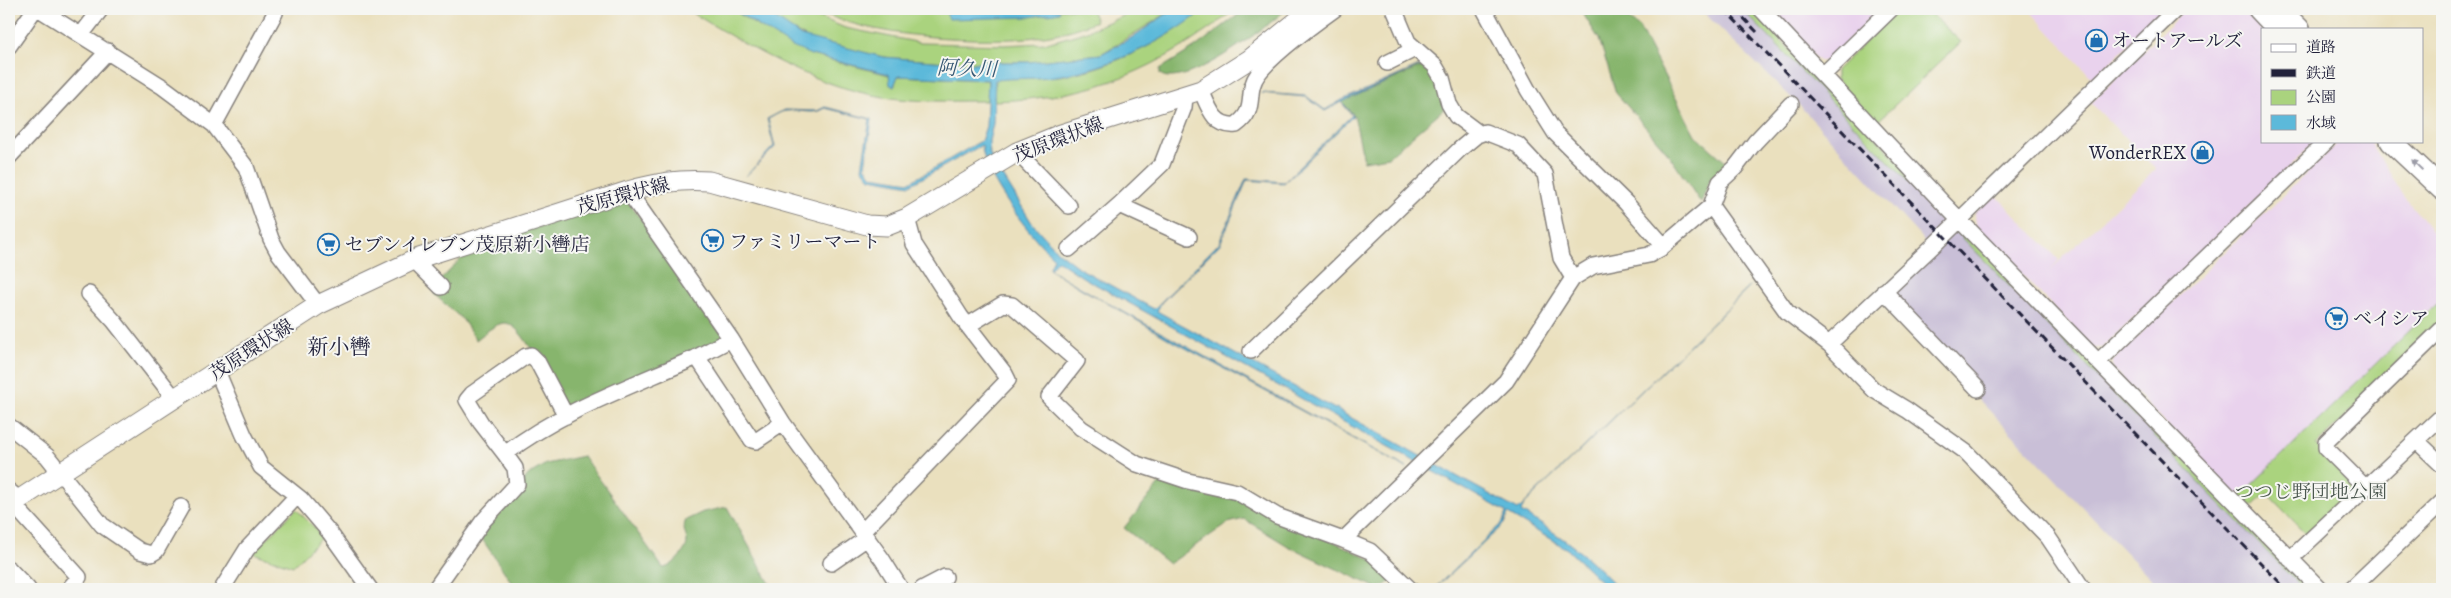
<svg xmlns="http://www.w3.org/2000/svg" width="2451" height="598" viewBox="0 0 2451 598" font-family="Alegreya,'Noto Serif JP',serif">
	<rect width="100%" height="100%" fill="#f6f6f2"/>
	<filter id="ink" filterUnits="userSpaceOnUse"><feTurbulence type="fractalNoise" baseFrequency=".02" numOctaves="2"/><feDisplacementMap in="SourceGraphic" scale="10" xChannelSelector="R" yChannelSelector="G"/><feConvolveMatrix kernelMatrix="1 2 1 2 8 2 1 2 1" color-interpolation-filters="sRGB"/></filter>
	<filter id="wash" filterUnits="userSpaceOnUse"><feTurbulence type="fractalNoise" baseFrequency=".0096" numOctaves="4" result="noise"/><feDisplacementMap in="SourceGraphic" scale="20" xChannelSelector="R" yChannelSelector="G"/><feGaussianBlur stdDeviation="1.12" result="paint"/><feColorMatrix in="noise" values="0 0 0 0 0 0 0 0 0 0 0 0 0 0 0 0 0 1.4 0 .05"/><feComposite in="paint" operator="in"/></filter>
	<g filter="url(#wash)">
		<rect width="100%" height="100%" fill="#eae0be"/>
		<path fill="#e9d2ed" d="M 1768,9 L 1881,9 L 1827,61 L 1819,61 Z
			M 2034,9 L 2165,9 L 2093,79 L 2031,12 Z
			M 2186,9 L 2243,9 L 2262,29 L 2262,141 L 2316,141 L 2102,348 L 2092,347 L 1976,227 L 1975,212 L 1994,193 L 2059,260 L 2048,272 L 2156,169 L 2091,103 Z
			M 2340,141 L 2370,141 L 2401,192 L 2442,245 L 2442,299 L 2238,498 L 2113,369 L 2113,360 Z"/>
		<path fill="#c9bfd7" d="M 1700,9 L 1742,9 L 2303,589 L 2161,589 L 1884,301 L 1927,244 L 1797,103 Z"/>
		<path fill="#aad37e" stroke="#667a5c" d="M 686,9 L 732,9 L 754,24 L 811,55 L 889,75 L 894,86 L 898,76 L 988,80 L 987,101 C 958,101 929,102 899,99 C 820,91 752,49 686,9 Z
			M 762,9 L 800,9 L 845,28 L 921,43 L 1004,45 L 1047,43 L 1082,33 L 1140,9 L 1174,9 L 1101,54 L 1029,62 L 996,62 L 987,60 L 970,64 L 883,57 L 811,40 L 787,27 Z
			M 812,9 L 1091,9 L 1096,21 C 1056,39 1015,40 972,39 C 916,37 864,32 812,9 Z
			M 1205,9 L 1236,9 C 1158,70 1095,98 994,101 L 995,79 C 1021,78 1047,79 1072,74 C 1119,64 1168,39 1205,9 Z
			M 1742,9 L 1750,9 L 1952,216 L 1948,223 Z
			M 1900,9 L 1926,9 L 1961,42 L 1876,123 L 1836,79 L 1836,70 Z
			M 1962,228 L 2313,589 L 2303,589 L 1957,232 Z
			M 2442,299 L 2442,322 L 2316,445 L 2356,485 L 2356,488 L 2308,536 L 2267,493 L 2249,509 L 2238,498 Z
			M 296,509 L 323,536 L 293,566 L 253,553 Z"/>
		<path fill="#87b56d" stroke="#546c54" d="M 1246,9 L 1287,9 C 1269,25 1183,92 1160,74 L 1160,69 L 1194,48 Z
			M 1580,9 L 1614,9 L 1639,27 L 1695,135 L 1730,166 L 1711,177 L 1701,203 L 1667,152 L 1616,93 L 1599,39 Z
			M 1428,64 L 1446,107 L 1388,157 L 1364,161 L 1354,115 L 1342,102 Z
			M 618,203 L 629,203 L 731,339 L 566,416 C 557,398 525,325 506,323 C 496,322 483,335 476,340 L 463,320 L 435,295 L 435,286 L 473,246 Z
			M 583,456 L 663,568 C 671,568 686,552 687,543 C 687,534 681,530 686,520 L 703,512 L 727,507 L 773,589 L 516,589 L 480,536 L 528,475 L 546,464 Z
			M 1163,479 L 1254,503 L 1378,563 L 1391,581 L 1379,589 L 1288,546 L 1244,519 L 1228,523 L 1169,564 L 1124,528 Z"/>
		<path fill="#5cb9da" stroke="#3f6e8a" d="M 732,9 L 762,9 L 801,36 L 883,57 L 970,64 L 987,60 L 996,62 L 1029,62 L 1101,54 L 1131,38 L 1174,9 L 1205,9 C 1161,45 1105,70 1049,77 C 1031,79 1013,78 995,80 L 993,124 L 989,141 L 990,155 L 1032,223 L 1057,251 L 1079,268 L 1154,309 L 1219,243 L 1246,179 L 1284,182 L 1352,115 L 1341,102 L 1325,111 L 1306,97 L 1261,93 L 1306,96 L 1325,110 L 1342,100 L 1422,65 L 1342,102 L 1353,116 L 1284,183 L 1247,180 L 1220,244 L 1161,303 L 1157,311 L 1335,409 L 1337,408 L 1339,411 L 1518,510 L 1757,280 L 1524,504 L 1521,512 C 1560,535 1588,555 1619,589 L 1609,589 L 1567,549 L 1508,514 L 1504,524 L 1434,589 L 1503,522 L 1506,512 L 1084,278 L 1057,260 L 1050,269 L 1082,289 L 1407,468 L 1169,339 L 1049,269 L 1054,258 C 1031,237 982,175 982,145 L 910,185 L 870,178 L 862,168 L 870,119 L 825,108 C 813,116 800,109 786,111 C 780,111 773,117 768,119 L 775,147 L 746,176 L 774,146 L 767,119 L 785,110 L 817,111 L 825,107 L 872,119 L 865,166 L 872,176 L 910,182 L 981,141 L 986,126 L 988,80 L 898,76 L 894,86 L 890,85 L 889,74 L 811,55 L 790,46 Z
			M 944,9 L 1059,9 L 1060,12 L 1030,17 L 949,19 Z"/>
	</g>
	<g filter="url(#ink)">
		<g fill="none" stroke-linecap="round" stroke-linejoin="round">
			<defs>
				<path id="minor" d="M 39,9 L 163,87 L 214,125 L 246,167 L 271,239 L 278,252 L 318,305
					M 1394,9 L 1408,42 L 1435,66 L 1442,78 L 1449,104 L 1456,116 L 1480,134
					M 1484,9 L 1528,90 L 1555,133 L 1626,203 L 1663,245
					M 1761,9 L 1942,202 L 2320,589
					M 81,35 L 101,9
					M 9,46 L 35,9
					M 1387,63 L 1409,52 L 1413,47
					M 1824,74 L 1891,9
					M 1201,90 C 1209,108 1214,127 1236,125 C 1259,109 1244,93 1258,74 C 1273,54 1314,24 1335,9
					M 1185,97 L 1184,107 L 1162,164 L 1119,205 L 1189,237
					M 214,125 L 275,13
					M 1017,152 L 1069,206
					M 9,157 L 108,51
					M 628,191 L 731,339 L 783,423 L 882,559 L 901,589
					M 1711,206 L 1787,312 L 1829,344 L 1874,390 L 1907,410 L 1966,452 L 2048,537 L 2083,589
					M 1069,249 L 1119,205
					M 414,260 L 441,287
					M 1884,291 L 1978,389
					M 89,294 L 114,321 L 175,399
					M 967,326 L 1003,304 L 1012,305 L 1077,361 L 1049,397 L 1081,428 L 1137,464 L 1188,481 L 1237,492 L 1277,516 L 1343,540
					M 731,339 L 697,357 L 752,440 L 756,441 L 783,423
					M 1829,344 L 1935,244 L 2176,9
					M 1251,351 L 1460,149 L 1477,135 L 1485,132 L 1518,145 L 1545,174 L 1561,258 L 1573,278
					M 2099,361 L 2327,141
					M 217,371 L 244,435 L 261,467 L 301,499 L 330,533 L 370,589
					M 9,426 L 47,456 L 102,525 L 140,551 L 151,554 L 156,551 L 181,507
					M 2417,441 L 2442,465
					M 505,454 L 481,423 L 467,400 L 472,394 L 526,356 L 531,355 L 537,361 L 566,416
					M 2365,487 L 2326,448 L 2326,442 L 2442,329
					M 9,491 L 19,499
					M 13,504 L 79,577 L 69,589
					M 862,532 L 1008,380 L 1005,374 L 961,317 L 914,244 L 907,218
					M 2290,559 L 2442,416
					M 831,563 L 867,538
					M 9,569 L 28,589
					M 222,589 L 247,549 L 297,496
					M 435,589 L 483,521 L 517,484 L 515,468 L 505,454 C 562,410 632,386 697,357
					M 922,589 L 945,577
					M 1410,589 L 1370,551 L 1343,540 L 1506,381 L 1573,278 L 1593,266 L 1649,255 L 1660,249 L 1711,206 L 1720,182 L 1735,168 L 1755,142 L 1791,104
					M 2351,589 L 2442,502"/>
				<path id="major" d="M 9,506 L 318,305 L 416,259 L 628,191 C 657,183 678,179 709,181 L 867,225 L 887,226 L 907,218 L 1017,152 L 1061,134 L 1201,90 L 1250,59 L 1312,9"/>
				<path id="highway" d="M 2259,9 L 2278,29
					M 2279,9 L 2299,29
					M 2391,141 L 2442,189"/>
			</defs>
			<use href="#minor" stroke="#86817c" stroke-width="18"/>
			<use href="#major" stroke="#86817c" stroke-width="21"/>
			<use href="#highway" stroke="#86817c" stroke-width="24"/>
			<use href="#minor" stroke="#fff" stroke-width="15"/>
			<use href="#major" stroke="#fff" stroke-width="19"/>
			<use href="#highway" stroke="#fff" stroke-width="21"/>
			<path stroke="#22223b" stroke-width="3" stroke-dasharray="8 4" stroke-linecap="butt" d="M 1724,9 L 2286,589
				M 1735,9 L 1757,32"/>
		</g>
		<defs><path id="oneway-solid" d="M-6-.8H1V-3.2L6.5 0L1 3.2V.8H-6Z" transform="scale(1.25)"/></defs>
		<use fill="#9c9ca7" href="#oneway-solid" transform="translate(2417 165) rotate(-136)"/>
	</g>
	<defs>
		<symbol id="shop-ring" viewBox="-11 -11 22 22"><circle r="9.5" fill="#f6f6f2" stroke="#1f6fb2" stroke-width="1.5"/><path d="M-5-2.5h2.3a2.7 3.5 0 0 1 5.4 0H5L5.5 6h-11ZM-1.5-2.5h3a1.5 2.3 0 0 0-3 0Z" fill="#1f6fb2"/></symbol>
		<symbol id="supermarket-ring" viewBox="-11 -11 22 22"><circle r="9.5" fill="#f6f6f2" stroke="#1f6fb2" stroke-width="1.5"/><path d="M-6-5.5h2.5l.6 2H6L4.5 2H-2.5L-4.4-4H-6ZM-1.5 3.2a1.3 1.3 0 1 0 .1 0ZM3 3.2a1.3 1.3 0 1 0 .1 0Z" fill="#1f6fb2"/></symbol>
	</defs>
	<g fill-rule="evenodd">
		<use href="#shop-ring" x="2084" y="28" width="25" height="25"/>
		<use href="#shop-ring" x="2190" y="140" width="25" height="25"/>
		<use href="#supermarket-ring" x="700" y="228" width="25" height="25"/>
		<use href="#supermarket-ring" x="316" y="232" width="25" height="25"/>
		<use href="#supermarket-ring" x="2324" y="306" width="25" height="25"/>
	</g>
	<g text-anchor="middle" stroke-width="4" stroke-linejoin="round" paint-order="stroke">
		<g font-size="19" fill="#22223b" stroke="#f6f6f2" text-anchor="start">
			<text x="2112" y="47">オートアールズ</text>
			<text x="2186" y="159" text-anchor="end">WonderREX</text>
			<text x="729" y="248">ファミリーマート</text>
			<text x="345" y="251">セブンイレブン茂原新小轡店</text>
			<text x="2353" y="325">ベイシア</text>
		</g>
		<g font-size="19" fill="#22223b" stroke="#f6f6f2">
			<text transform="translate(1058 139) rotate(-21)" y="7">茂原環状線</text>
			<text transform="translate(623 195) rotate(-15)" y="7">茂原環状線</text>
			<text transform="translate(251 349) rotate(-33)" y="7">茂原環状線</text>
		</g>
		<g font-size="19" fill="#4b574f" stroke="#f6f6f2">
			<text x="2311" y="498">つつじ野団地公園</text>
		</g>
		<g font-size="20" font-style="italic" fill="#365773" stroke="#f6f6f2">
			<text transform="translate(967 68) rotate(2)" y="7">阿久川</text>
		</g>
		<g font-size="21" fill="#22223b" stroke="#f6f6f2">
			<text x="339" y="354">新小轡</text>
		</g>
	</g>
	<rect width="2451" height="598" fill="none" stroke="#f6f6f2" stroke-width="30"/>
	<rect x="2261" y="28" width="162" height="115" fill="#f6f6f2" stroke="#a1a1a9"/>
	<rect x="2271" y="44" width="25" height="8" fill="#ffffff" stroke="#a1a1a9"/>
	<text x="2306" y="52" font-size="15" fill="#22223b">道路</text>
	<rect x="2271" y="69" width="25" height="8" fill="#22223b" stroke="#a1a1a9"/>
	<text x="2306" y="78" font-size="15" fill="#22223b">鉄道</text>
	<rect x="2271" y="90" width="25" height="15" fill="#aad37e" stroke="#a1a1a9"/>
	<text x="2306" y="102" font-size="15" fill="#22223b">公園</text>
	<rect x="2271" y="115" width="25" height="15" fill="#5cb9da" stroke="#a1a1a9"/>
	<text x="2306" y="128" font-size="15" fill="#22223b">水域</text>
</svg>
